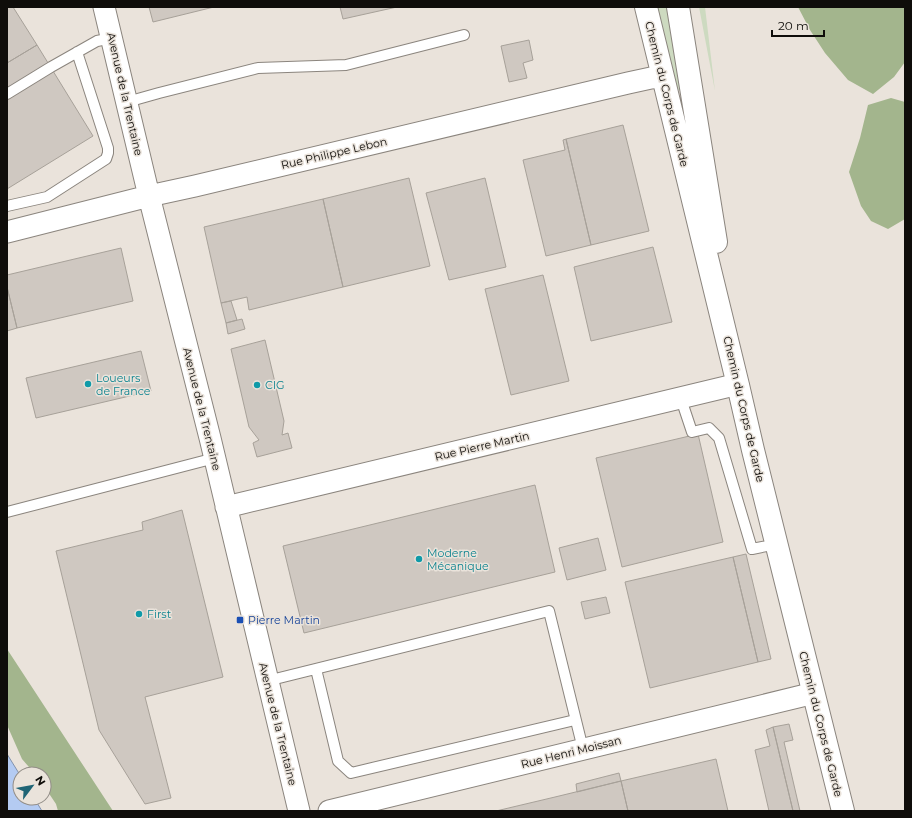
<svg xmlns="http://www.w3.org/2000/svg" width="912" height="818" viewBox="0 0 912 818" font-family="Montserrat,sans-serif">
	<rect width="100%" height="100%" fill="#eae3db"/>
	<path fill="#cddac0" d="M 654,7 L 668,7 L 683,89 L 675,91 Z
		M 699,7 L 705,7 L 715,91 Z"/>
	<path fill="#a3b58d" d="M 798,7 L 905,7 L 905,62 L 894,77 L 873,94 L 848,80 L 825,53 L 810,30 Z
		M 891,98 L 905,102 L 905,219 L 888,229 L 871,221 L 861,206 L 849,172 L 860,138 L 868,105 Z
		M 7,649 L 113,811 L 58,811 L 56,804 L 44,786 L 44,774 L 35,774 L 22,759 L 7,725 Z"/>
	<path fill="#b4cbf2" stroke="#8292ac" d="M 7,754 L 20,775 L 20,798 L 34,798 L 42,811 L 7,811 Z"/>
	<path fill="#cfc8c1" stroke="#a7a199" d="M 7,7 L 13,7 L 37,45 L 7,63 Z
		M 149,7 L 214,7 L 153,22 Z
		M 340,7 L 397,7 L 343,19 Z
		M 529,40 L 533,60 L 523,63 L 527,78 L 509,82 L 501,46 Z
		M 37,45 L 93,136 L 7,189 L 7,63 Z
		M 623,125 L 649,231 L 591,245 L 566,139 Z
		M 566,139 L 591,245 L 546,256 L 523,160 L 565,150 L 563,140 Z
		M 409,178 L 430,266 L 343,287 L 323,199 Z
		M 485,178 L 506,267 L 449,280 L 426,193 Z
		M 323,199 L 343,287 L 249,310 L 247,297 L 221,303 L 204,227 Z
		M 653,247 L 672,322 L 591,341 L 574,267 Z
		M 121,248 L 133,301 L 17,328 L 7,287 L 7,275 Z
		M 543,275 L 569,381 L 511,395 L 485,289 Z
		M 7,287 L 17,328 L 7,331 Z
		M 231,301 L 237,320 L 226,323 L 221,303 Z
		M 242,319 L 245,329 L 228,334 L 226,323 Z
		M 265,340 L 284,421 L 282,435 L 288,433 L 292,448 L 257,457 L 253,443 L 259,440 L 249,427 L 231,349 Z
		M 141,351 L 151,391 L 36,418 L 26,378 Z
		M 698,434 L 723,542 L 622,567 L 596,458 Z
		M 535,485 L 555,572 L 304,633 L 283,546 Z
		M 182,510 L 223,677 L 145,697 L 171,798 L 145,804 L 99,730 L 56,551 L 143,530 L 142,522 Z
		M 598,538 L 606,570 L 567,580 L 559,548 Z
		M 746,554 L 771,659 L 758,662 L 733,557 Z
		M 733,557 L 758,662 L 650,688 L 625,582 Z
		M 606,597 L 610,613 L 585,619 L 581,602 Z
		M 789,724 L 793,740 L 784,742 L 800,811 L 793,811 L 773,727 Z
		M 773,727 L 777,744 L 793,811 L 769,811 L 755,750 L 770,746 L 766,730 Z
		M 716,759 L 728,811 L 628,811 L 621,781 Z
		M 619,773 L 621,781 L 577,792 L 576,784 Z
		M 621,781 L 628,811 L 496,811 L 555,797 Z"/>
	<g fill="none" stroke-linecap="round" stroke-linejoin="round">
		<defs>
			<path id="service" d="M 7,94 L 51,67 L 97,41 L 112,38
				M 127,102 L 159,93 L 258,68 L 346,65 L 464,35
				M 7,206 L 47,197 L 106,159 L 108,153 L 108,148 L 77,52
				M 681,399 L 692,432 L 709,428 L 719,438 L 752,549 L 777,544
				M 7,512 L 215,458
				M 316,669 L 338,761 L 351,773 L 575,720
				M 267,681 L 549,611 L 583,749"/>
			<path id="minor" d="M 104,7 L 149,196 L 210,438 L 299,811
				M 7,232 L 149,196 L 195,186 L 628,83 L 651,78 L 662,77
				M 226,507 L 730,386 L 738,385
				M 329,811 L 806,695 L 813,695"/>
			<path id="tertiary" d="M 646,7 L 738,385 L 753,450 L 843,811
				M 678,7 L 716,242"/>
		</defs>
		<use href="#service" stroke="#8b857e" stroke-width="12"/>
		<use href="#minor" stroke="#8b857e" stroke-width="23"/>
		<use href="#tertiary" stroke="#8b857e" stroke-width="24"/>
		<use href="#service" stroke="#fff" stroke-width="10"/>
		<use href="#minor" stroke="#fff" stroke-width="21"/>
		<use href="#tertiary" stroke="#fff" stroke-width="22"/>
	</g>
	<g fill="#0f9aa8" stroke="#eae3db" stroke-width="1.5">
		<circle cx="88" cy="384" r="4"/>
		<circle cx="257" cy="385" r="4"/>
		<circle cx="419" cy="559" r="4"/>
		<circle cx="139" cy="614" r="4"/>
	</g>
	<rect fill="#1a4fb4" stroke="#eae3db" stroke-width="1.5" x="236" y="616" width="8" height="8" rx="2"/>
	<g text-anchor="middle" stroke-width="3" stroke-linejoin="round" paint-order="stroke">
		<g font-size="11" fill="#0f0d0a" stroke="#eae3db">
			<text transform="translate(125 94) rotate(77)" y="4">Avenue de la Trentaine</text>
			<text transform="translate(667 94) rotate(76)" y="4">Chemin du Corps de Garde</text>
			<text transform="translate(334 153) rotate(-13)" y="4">Rue Philippe Lebon</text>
			<text transform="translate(202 409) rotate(76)" y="4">Avenue de la Trentaine</text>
			<text transform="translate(744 409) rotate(77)" y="4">Chemin du Corps de Garde</text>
			<text transform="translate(482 446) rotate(-13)" y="4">Rue Pierre Martin</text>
			<text transform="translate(278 724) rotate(76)" y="4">Avenue de la Trentaine</text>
			<text transform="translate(821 724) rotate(76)" y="4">Chemin du Corps de Garde</text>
			<text transform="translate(571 752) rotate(-14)" y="4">Rue Henri Moissan</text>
		</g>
		<g font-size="11" fill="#0d838f" stroke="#eae3db" text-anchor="start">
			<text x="96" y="382">Loueurs<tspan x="96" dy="13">de France</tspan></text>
			<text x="265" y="389">CIG</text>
			<text x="427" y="557">Moderne<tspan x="427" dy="13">Mécanique</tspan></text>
			<text x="147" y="618">First</text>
		</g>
		<g font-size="11" fill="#164399" stroke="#eae3db" text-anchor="start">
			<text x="248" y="624">Pierre Martin</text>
		</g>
	</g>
	<rect width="912" height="818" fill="none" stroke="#0f0d0a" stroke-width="16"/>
	<g transform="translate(32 786) rotate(58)"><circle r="19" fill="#eae3db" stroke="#928d87"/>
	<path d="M0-3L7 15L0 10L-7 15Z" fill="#1f6475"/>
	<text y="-6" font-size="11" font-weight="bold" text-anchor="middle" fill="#0f0d0a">N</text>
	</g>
	<path d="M772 30v6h52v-6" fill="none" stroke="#0f0d0a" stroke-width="2"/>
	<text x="778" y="30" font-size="12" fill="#0f0d0a" stroke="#eae3db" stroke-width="3" paint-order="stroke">20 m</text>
</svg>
